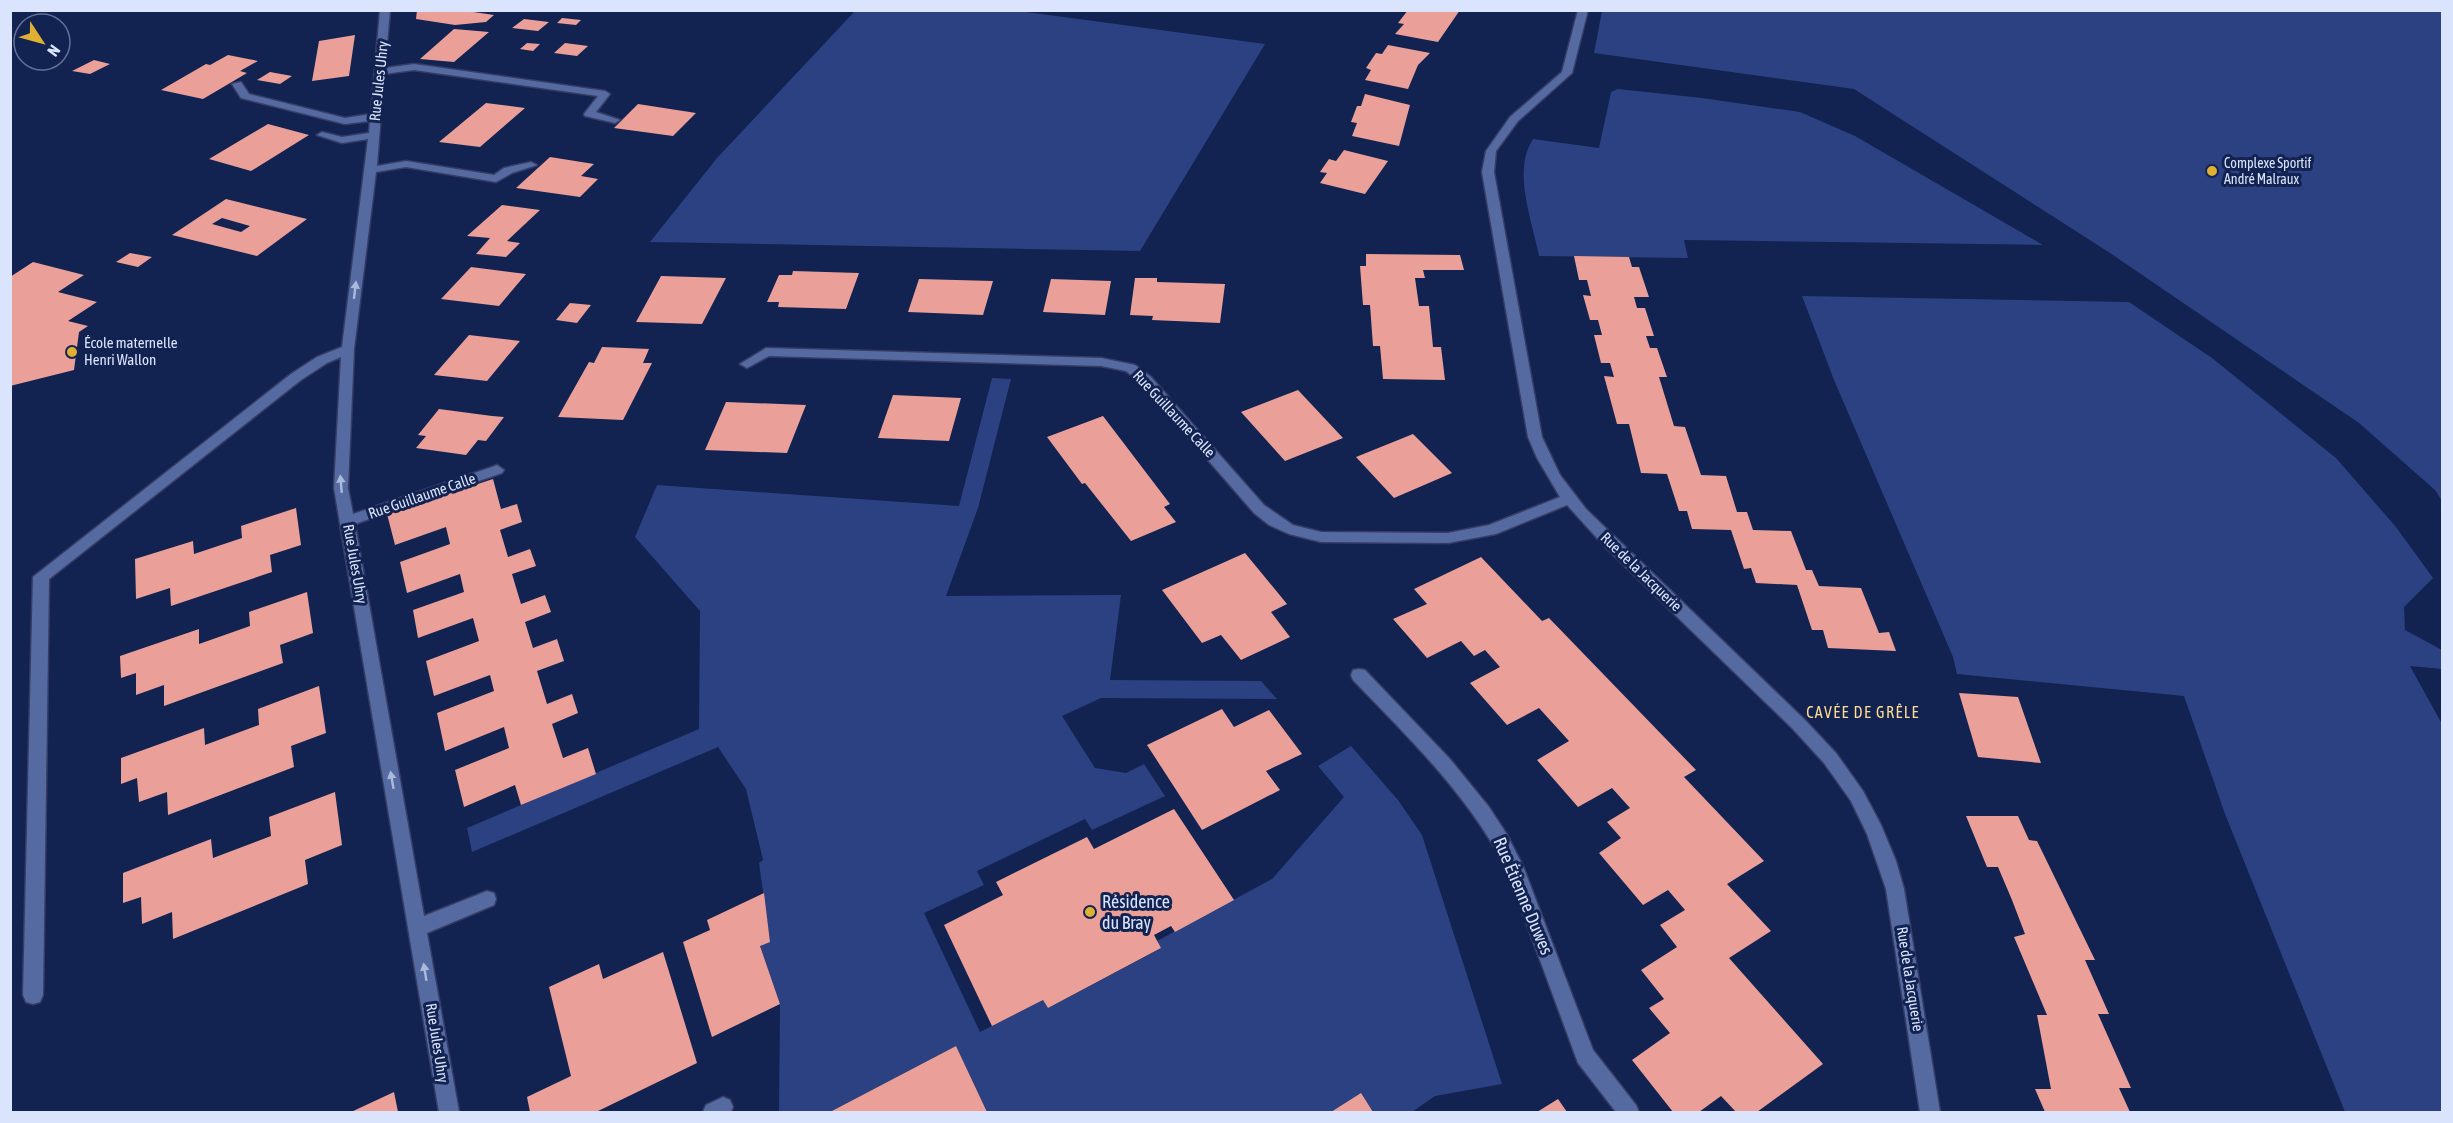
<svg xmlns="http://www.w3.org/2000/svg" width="2453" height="1123" viewBox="0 0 2453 1123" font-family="'Asap Condensed',sans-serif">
	<rect width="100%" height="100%" fill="#122251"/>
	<path fill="#2b4181" d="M 855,11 L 1019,11 L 1265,44 L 1140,251 L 650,242 L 717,158 Z
		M 1602,11 L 2442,11 L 2442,501 L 2435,490 L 2359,423 L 2110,253 L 1854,89 L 1594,53 Z
		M 1618,89 L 1702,98 L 1800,112 L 1855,136 L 2043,245 L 1684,240 L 1688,258 L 1539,256 C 1532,220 1512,171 1533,139 L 1599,148 L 1611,92 Z
		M 1802,296 L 2129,302 L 2212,358 L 2336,458 L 2396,527 L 2433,578 L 2404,607 L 2405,630 L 2442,650 L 2442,669 L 2410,666 L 2442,724 L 2442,1112 L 2345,1112 L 2225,814 L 2184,696 L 1957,674 L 1953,657 L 1935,615 L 1834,380 Z
		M 992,378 L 1011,379 L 978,508 L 946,596 L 1121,595 L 1110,680 L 1261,681 L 1277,699 L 1101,698 L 1062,716 L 1095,768 L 1126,773 L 1144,764 L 1165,796 L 1092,830 L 1085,819 L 977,871 L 984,885 L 924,913 L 980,1032 L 1043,1000 L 1048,1008 L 1160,949 L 1157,941 L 1272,879 L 1344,797 L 1318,766 L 1351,746 L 1398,800 L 1422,835 L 1502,1084 L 1435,1096 L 1412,1112 L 1373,1112 L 1361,1094 L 1331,1112 L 987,1112 L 956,1046 L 830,1112 L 777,1112 L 779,1111 L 780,1004 L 760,946 L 770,941 L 759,863 L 763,860 L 746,789 L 718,747 L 472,852 L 467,828 L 699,729 L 700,611 L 635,537 L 657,485 L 959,506 Z"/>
	<path fill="#eaa098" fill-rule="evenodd" d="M 417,10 L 460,10 L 494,15 L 486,22 L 455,25 L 416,19 Z
		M 1408,10 L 1460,10 L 1438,42 L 1395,34 L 1404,24 L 1398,23 Z
		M 562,18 L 581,20 L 576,25 L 557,23 Z
		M 524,19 L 549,22 L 538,31 L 512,28 Z
		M 454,29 L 489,32 L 454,62 L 420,59 Z
		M 355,35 L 349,76 L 312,81 L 319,41 Z
		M 527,43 L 540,44 L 533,51 L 520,49 Z
		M 565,43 L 588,46 L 577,56 L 554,53 Z
		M 1388,45 L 1430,53 L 1418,65 L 1408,89 L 1365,80 L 1371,70 L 1366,68 L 1376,53 L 1382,54 Z
		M 228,55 L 258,61 L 240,71 L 247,73 L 203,99 L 161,90 L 206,64 L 210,65 Z
		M 94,60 L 110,64 L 90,74 L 72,71 Z
		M 270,72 L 292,76 L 280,84 L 257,80 Z
		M 1365,94 L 1410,105 L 1399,146 L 1352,136 L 1357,123 L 1351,122 L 1357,106 L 1361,106 Z
		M 486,103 L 525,108 L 480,147 L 439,142 Z
		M 638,104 L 696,113 L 673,136 L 614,128 Z
		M 268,124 L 309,135 L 251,171 L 209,159 Z
		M 1344,150 L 1388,161 L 1365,194 L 1320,183 L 1327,173 L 1320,172 L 1329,159 L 1336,161 Z
		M 550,157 L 594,164 L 581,176 L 598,179 L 580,197 L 516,188 Z
		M 226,199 L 307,219 L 257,256 L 172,235 ZM 222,218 L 250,226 L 241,232 L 212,224 Z
		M 502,205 L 540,210 L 507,241 L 520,243 L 506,257 L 476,254 L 490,238 L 467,236 Z
		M 130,253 L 152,257 L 138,267 L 116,262 Z
		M 1366,254 L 1460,255 L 1464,270 L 1423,270 L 1425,278 L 1415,278 L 1419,306 L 1429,306 L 1433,347 L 1441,347 L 1445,380 L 1383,379 L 1380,346 L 1373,346 L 1370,305 L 1363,305 L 1360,266 L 1366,266 Z
		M 1574,256 L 1629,257 L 1632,267 L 1639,267 L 1649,297 L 1634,297 L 1637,308 L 1645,308 L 1654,336 L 1646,336 L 1650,348 L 1657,348 L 1667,377 L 1659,377 L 1674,426 L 1685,427 L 1701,475 L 1726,476 L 1737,512 L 1747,512 L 1753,530 L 1791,531 L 1806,570 L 1812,570 L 1819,586 L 1861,588 L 1879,633 L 1889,632 L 1896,651 L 1828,648 L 1823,630 L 1812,630 L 1797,585 L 1756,583 L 1751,568 L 1744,569 L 1731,530 L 1692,529 L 1687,511 L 1679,511 L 1667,474 L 1641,473 L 1629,424 L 1617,424 L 1604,376 L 1614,377 L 1610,363 L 1601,363 L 1594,335 L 1602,335 L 1598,320 L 1590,320 L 1583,295 L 1591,296 L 1587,280 L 1579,280 Z
		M 33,262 L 84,275 L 58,292 L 97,302 L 68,321 L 88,326 L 79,332 L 74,370 L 10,386 L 10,277 Z
		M 471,267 L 526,274 L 499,306 L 441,299 Z
		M 793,271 L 859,273 L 846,309 L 778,307 L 779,302 L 767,302 L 779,275 L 792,275 Z
		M 661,276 L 726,278 L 702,324 L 636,322 Z
		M 1135,278 L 1157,278 L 1157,282 L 1225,284 L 1220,323 L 1152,320 L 1153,316 L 1130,315 Z
		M 919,279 L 993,281 L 983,315 L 908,312 Z
		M 1051,279 L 1111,281 L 1105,315 L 1043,312 Z
		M 570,303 L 591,305 L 577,323 L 556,320 Z
		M 469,335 L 520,341 L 487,381 L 434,375 Z
		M 602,347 L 649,349 L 643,363 L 652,363 L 623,420 L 558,417 L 589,362 L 594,363 Z
		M 1298,390 L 1343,438 L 1285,461 L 1241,412 Z
		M 893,395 L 961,398 L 949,441 L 878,438 Z
		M 726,402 L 806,405 L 787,453 L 705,450 Z
		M 439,409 L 492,416 L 504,417 L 486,441 L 478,440 L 466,455 L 416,448 L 426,436 L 418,435 Z
		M 1103,416 L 1170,504 L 1164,507 L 1176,522 L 1131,541 L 1085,483 L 1082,484 L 1047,437 Z
		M 1413,434 L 1452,473 L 1394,498 L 1356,457 Z
		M 493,479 L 501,509 L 517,504 L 522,522 L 500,530 L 508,557 L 530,549 L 536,566 L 512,574 L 521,604 L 545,595 L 551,612 L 525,622 L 533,648 L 557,639 L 564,661 L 537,671 L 547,704 L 572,694 L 578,713 L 552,724 L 563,758 L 588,748 L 596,774 L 521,805 L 515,785 L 464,807 L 455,770 L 509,748 L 504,727 L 445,751 L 437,713 L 494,691 L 490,675 L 434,696 L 426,661 L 479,641 L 473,618 L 418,638 L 413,610 L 464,592 L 460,574 L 407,593 L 400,562 L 450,544 L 446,527 L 395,545 L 387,514 Z
		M 296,508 L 301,545 L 270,555 L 272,572 L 171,606 L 170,588 L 136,599 L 135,559 L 193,541 L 194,554 L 242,538 L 241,526 Z
		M 1245,553 L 1287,604 L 1271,612 L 1290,637 L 1241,660 L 1221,635 L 1202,643 L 1162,590 Z
		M 1481,557 L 1542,621 L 1549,618 L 1696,770 L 1684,777 L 1764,861 L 1727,884 L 1771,931 L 1729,958 L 1823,1064 L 1757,1112 L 1736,1112 L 1721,1096 L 1699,1112 L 1673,1112 L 1632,1060 L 1670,1033 L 1649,1008 L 1664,999 L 1641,970 L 1677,947 L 1660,925 L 1685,910 L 1668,890 L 1643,905 L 1599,853 L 1621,838 L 1607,822 L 1630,808 L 1612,788 L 1578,807 L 1537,760 L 1569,741 L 1539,708 L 1507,725 L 1470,683 L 1500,667 L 1485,650 L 1474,656 L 1461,641 L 1427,658 L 1393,619 L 1427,604 L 1414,589 Z
		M 307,592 L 313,633 L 280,645 L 283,663 L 164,706 L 164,685 L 136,695 L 136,673 L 121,678 L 120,656 L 199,629 L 199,644 L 250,626 L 249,612 Z
		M 319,686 L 326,733 L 291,746 L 294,767 L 168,815 L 167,792 L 139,802 L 137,778 L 121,784 L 121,758 L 204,728 L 205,745 L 259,725 L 258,709 Z
		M 1959,693 L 2018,697 L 2041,763 L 1978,757 Z
		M 1222,709 L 1234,727 L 1269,710 L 1302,754 L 1266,771 L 1280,790 L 1202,830 L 1147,745 Z
		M 335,792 L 342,845 L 305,860 L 308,884 L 173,939 L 172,912 L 142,924 L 141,897 L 123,903 L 123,873 L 211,839 L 213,858 L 271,836 L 269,817 Z
		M 1174,809 L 1234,900 L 1175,932 L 1171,926 L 1154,935 L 1161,948 L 1048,1008 L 1043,1000 L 992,1026 L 944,925 L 1003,895 L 996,882 L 1087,837 L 1094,849 Z
		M 1966,816 L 2018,816 L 2029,840 L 2037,841 L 2095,960 L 2085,960 L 2109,1014 L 2098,1014 L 2131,1088 L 2119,1088 L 2130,1112 L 2045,1112 L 2035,1089 L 2051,1089 L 2037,1015 L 2047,1015 L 2014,937 L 2025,934 L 2012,900 L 1998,867 L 1987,867 Z
		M 764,893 L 770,942 L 760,946 L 780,1004 L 712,1037 L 683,942 L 710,930 L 707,920 Z
		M 663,952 L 697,1063 L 596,1112 L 530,1112 L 527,1097 L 571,1076 L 549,987 L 599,964 L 603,979 Z
		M 956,1046 L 987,1112 L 830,1112 Z
		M 394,1092 L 398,1112 L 351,1112 Z
		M 1361,1093 L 1373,1112 L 1331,1112 Z
		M 1558,1099 L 1567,1112 L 1537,1112 Z"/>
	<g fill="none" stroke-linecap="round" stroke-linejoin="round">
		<defs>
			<path id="minor" d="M 380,10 L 390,10 L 385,68 L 414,64 L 605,91 L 610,94 L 596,112 L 620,120 L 615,123 L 585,116 L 584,114 L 598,96 L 414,70 L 384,74 L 377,166 L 406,161 L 494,175 L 504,168 L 531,162 L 537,165 L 512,173 L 496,182 L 406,167 L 376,172 L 354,349 L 348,488 L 353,514 L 492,467 L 497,465 L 504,470 L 502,473 L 355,524 L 424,916 L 487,891 L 494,893 L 496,899 L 494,905 L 427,933 L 459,1112 L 439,1112 L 334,488 L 341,357 L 327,363 L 301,380 L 49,579 L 43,995 L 40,1002 L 33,1004 L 26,1002 L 23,995 L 33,577 L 291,374 L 317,357 L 342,347 L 368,139 L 342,143 L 317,135 L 322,132 L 342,137 L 369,133 L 370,121 L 345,124 L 241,98 L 232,84 L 241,82 L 249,94 L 345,118 L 371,114 Z
				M 1578,10 L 1588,10 L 1572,73 L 1518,121 L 1496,151 L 1494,172 L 1542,437 L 1560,475 L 1586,509 L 1804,719 L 1836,753 L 1863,791 L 1881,825 L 1896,861 L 1904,889 L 1940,1112 L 1920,1112 L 1886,889 L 1867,834 L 1851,801 L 1824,763 L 1792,728 L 1606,548 L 1567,505 L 1496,534 L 1448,543 L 1321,542 L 1289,534 L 1269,525 L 1254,513 L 1141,383 L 1126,371 L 1101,366 L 769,356 L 747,368 L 740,364 L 766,348 L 1101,358 L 1135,365 L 1151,377 L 1264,505 L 1293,525 L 1321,532 L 1448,533 L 1489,525 L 1560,497 L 1537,458 L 1528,437 L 1482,172 L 1486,151 L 1510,117 L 1562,72 Z
				M 1359,669 L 1365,670 L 1450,759 L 1489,807 L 1506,833 L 1523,866 L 1593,1050 L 1636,1105 L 1639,1112 L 1616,1112 L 1578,1063 L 1506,868 C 1468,795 1410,739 1353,680 L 1351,675 L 1353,670 Z
				M 723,1097 L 730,1100 L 733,1107 L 731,1112 L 703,1112 L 706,1105 Z"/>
		</defs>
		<use href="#minor" stroke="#363c65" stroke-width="3"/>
		<use href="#minor" fill="#556aa0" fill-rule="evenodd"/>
	</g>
	<defs><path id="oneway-solid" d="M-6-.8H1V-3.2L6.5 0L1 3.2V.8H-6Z" transform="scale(1.5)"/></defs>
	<g fill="#abbadc">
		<use href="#oneway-solid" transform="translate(355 290) rotate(-83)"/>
		<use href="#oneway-solid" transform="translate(341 484) rotate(-95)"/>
		<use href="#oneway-solid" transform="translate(392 780) rotate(-100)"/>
		<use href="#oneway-solid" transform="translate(425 972) rotate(-99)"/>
	</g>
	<g fill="#dfb034" stroke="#122251" stroke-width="2">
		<circle cx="2212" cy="171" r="6"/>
		<circle cx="72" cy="352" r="6"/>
		<circle cx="1090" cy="912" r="6"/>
	</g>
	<g text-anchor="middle" stroke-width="6" stroke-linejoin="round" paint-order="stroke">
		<g font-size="14" fill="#dae5fd" stroke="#122251" text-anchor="start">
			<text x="2224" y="168">Complexe Sportif<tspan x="2224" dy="16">André Malraux</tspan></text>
		</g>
		<g font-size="15" fill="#dae5fd" stroke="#122251">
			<text transform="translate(379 81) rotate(-84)" y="5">Rue Jules Uhry</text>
			<text transform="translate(1174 414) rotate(47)" y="5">Rue Guillaume Calle</text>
			<text transform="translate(422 496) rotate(-19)" y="5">Rue Guillaume Calle</text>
			<text transform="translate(355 564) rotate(80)" y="5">Rue Jules Uhry</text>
			<text transform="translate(1641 572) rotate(44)" y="5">Rue de la Jacquerie</text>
			<text transform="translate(1910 979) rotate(81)" y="5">Rue de la Jacquerie</text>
			<text transform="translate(437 1043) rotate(81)" y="5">Rue Jules Uhry</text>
		</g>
		<g font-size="15" fill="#dae5fd" stroke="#122251" text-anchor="start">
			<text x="84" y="348">École maternelle<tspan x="84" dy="17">Henri Wallon</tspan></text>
		</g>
		<g font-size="16" letter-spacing="1.5" fill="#fddd92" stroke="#122251">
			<text x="1863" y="718">CAVÉE DE GRÊLE</text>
		</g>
		<g font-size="18" fill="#dae5fd" stroke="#122251">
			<text transform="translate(1523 896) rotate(67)" y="6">Rue Étienne Duwes</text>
		</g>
		<g font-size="18" fill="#dae5fd" stroke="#122251" text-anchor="start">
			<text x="1102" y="908">Résidence<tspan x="1102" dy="21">du Bray</tspan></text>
		</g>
	</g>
	<rect width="2453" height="1123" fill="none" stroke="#dae5fd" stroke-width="24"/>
	<g transform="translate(42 42) rotate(126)"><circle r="28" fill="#122251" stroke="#627096" stroke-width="1.5"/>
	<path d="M0-4.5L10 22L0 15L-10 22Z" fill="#dfb034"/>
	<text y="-9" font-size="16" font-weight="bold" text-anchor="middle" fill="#dae5fd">N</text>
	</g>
</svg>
